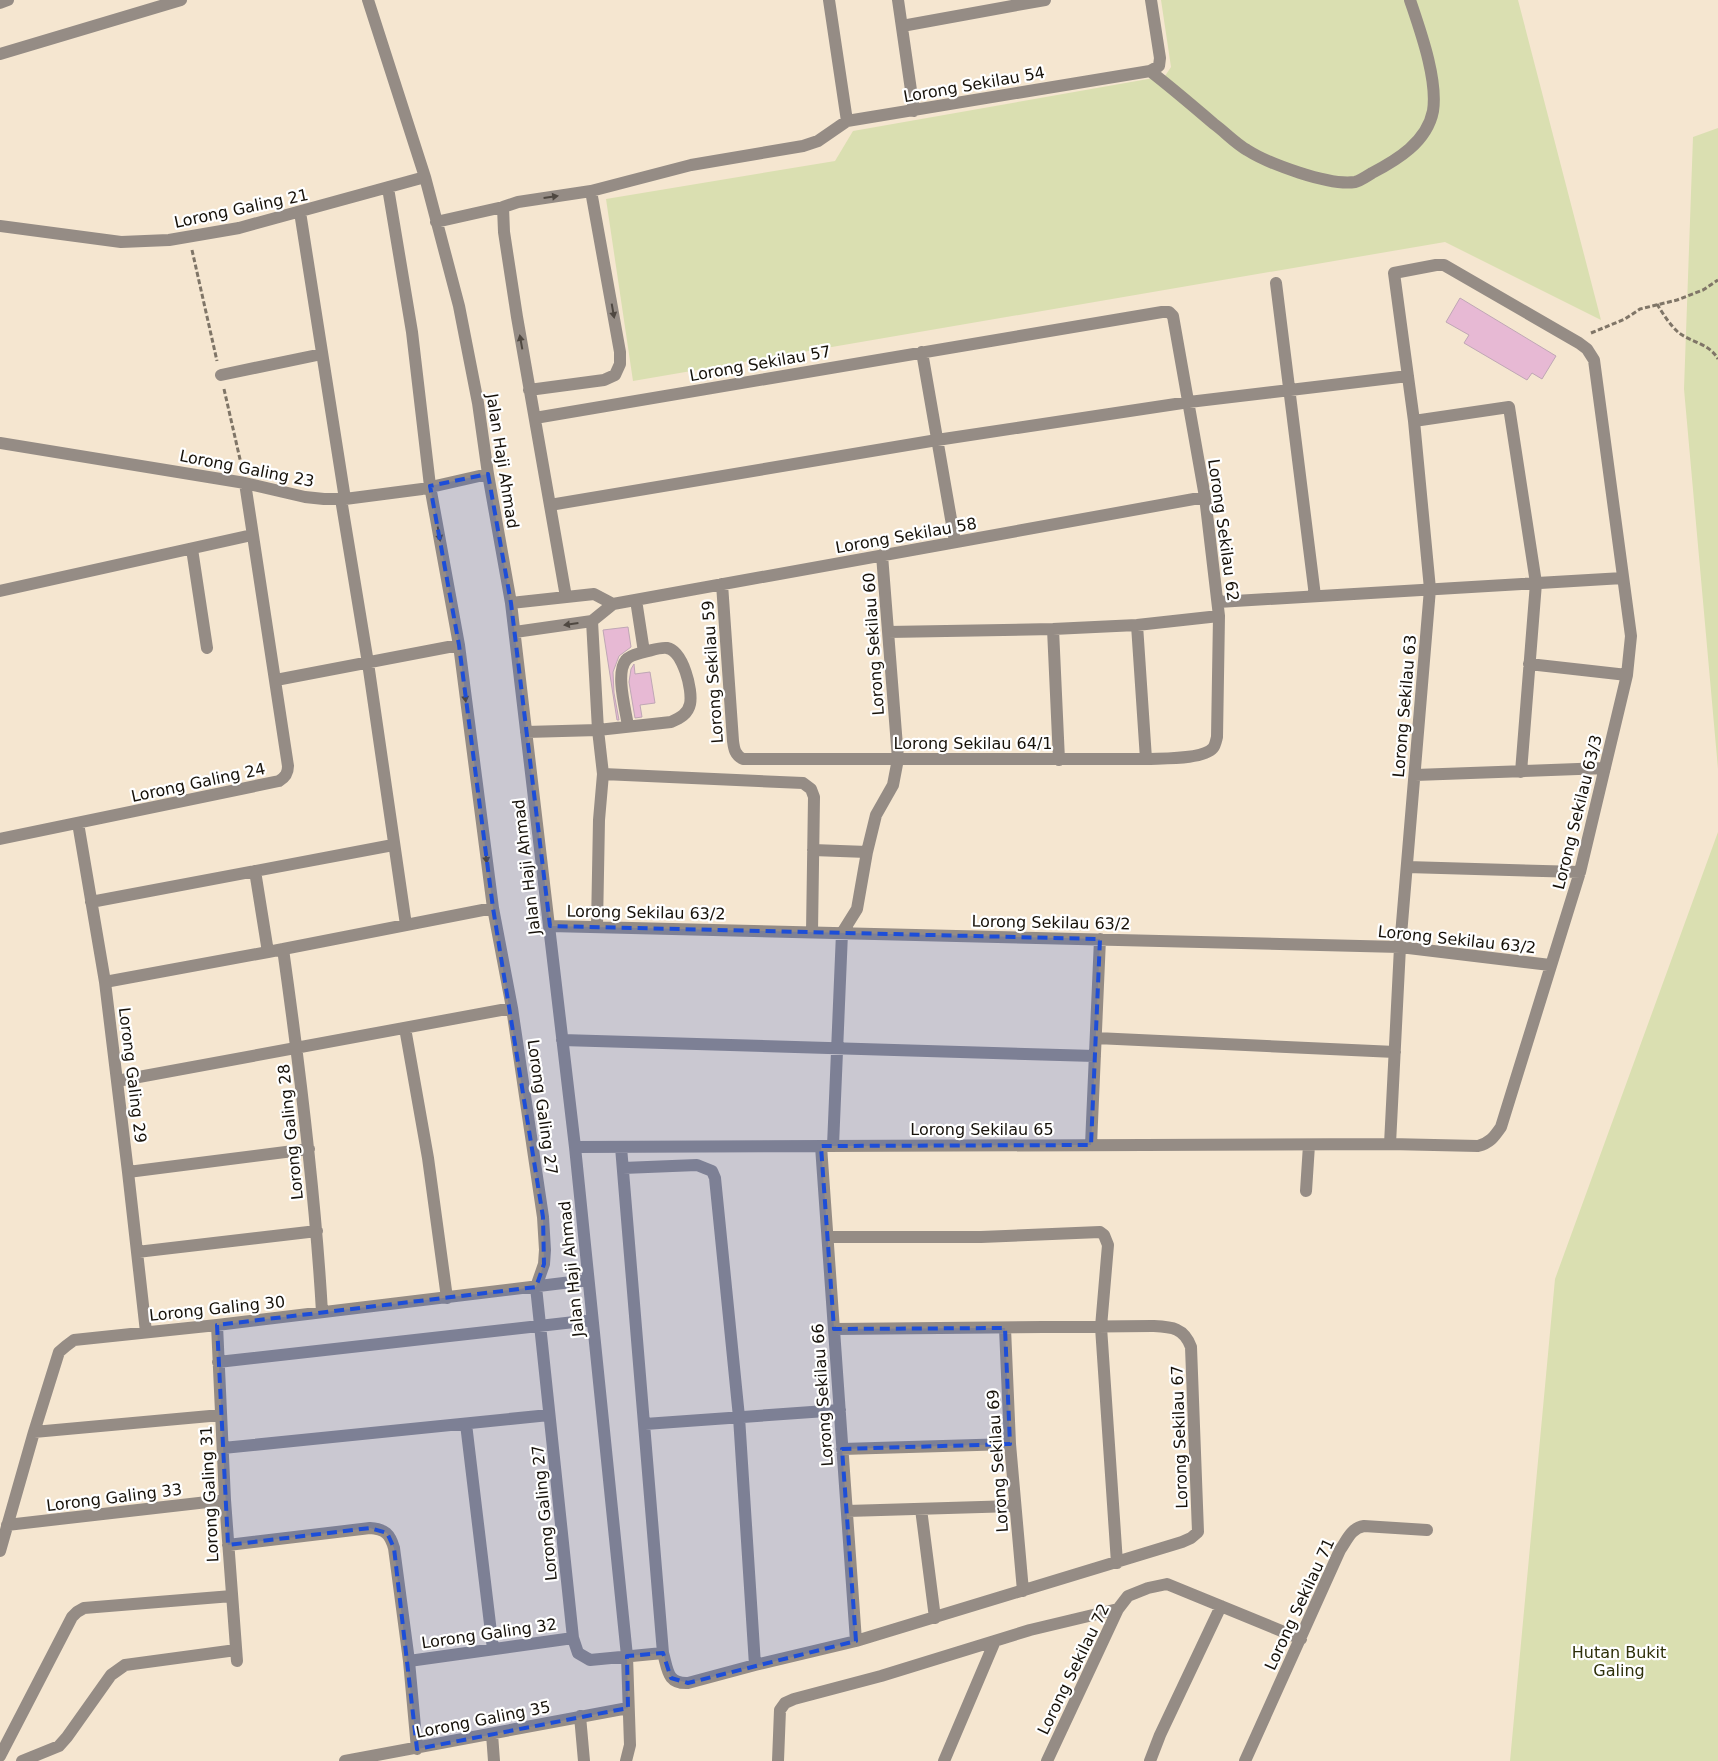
<svg xmlns="http://www.w3.org/2000/svg" width="1718" height="1761" viewBox="0 0 1718 1761" font-family="'DejaVu Sans',sans-serif">
	<rect width="100%" height="100%" fill="#f5e6d0"/>
	<path fill="#dadfb1" d="M 1161,0 L 1518,0 L 1601,320 L 1445,242 L 633,381 L 606,199 L 835,161 L 853,131 L 1165,76 L 1171,67 Z
		M 1718,128 L 1718,769 L 1684,389 L 1693,137 Z
		M 1718,832 L 1718,1761 L 1510,1761 L 1555,1279 Z"/>
	<path fill="#e7b9d4" stroke="#bfa7b5" d="M 1460,298 L 1556,356 L 1542,379 L 1532,373 L 1527,380 L 1464,343 L 1469,335 L 1446,322 Z
		M 628,627 L 631,647 L 619,656 L 613,672 L 614,693 L 619,720 L 617,720 L 603,630 Z
		M 634,664 L 635,674 L 650,672 L 655,703 L 640,705 L 642,717 L 635,718 L 629,682 L 631,669 Z"/>
	<g fill="none" stroke-linecap="round" stroke-linejoin="round">
		<path stroke="#7f7567" stroke-width="3" stroke-dasharray="5 2.5" stroke-linecap="butt" d="M 192,250 L 217,361
			M 1657,304 C 1663,314 1670,325 1679,333 C 1691,342 1710,344 1718,359
			M 1591,333 L 1625,319 L 1640,309 L 1677,300 L 1703,290 L 1718,280
			M 224,389 L 242,468"/>
		<path stroke="#958c85" stroke-width="12" d="M 368,0 L 425,177 L 459,306 L 478,403 L 488,474 L 511,603 L 575,1147 L 627,1656 L 630,1745 L 626,1761
			M 829,0 L 847,121
			M 898,0 L 914,111
			M 0,3 L 8,0
			M 902,26 L 1045,0
			M 0,54 L 181,0
			M 1150,71 C 1172,88 1193,106 1214,124 C 1225,132 1235,143 1247,150 C 1269,164 1329,186 1355,182 C 1360,181 1367,176 1372,173 C 1397,160 1427,142 1433,111 C 1438,79 1420,30 1410,0
			M 847,121 L 1150,71 L 1159,66 L 1160,58 L 1151,0
			M 388,188 L 412,332 L 430,486 L 459,645 L 493,908 L 512,1008 L 543,1217 L 545,1250 L 544,1264 L 536,1287 L 573,1638 L 578,1653 L 590,1660 L 663,1653
			M 591,191 L 691,165 L 803,146 L 818,141 L 847,121
			M 503,207 L 504,232 L 517,317 L 566,597
			M 300,212 L 345,499
			M 436,222 L 503,207 L 518,202 L 591,191 L 620,352 L 620,364 L 615,375 L 604,380 L 529,390
			M 0,226 L 121,242 L 169,240 L 239,228 L 425,177
			M 1276,283 L 1315,596
			M 922,352 L 955,542
			M 221,375 L 322,354
			M 535,418 L 1162,312 L 1169,312 L 1173,316 L 1205,497 L 1219,616 L 1217,737 C 1216,741 1215,746 1213,748 C 1203,760 1161,758 1146,759 L 743,759 C 735,755 734,749 733,741 L 722,584
			M 1414,421 L 1509,407 L 1536,583 L 1521,772
			M 0,443 L 245,483 L 305,497 L 324,499 L 345,499 L 422,489 L 488,474
			M 341,499 L 368,663 L 406,925
			M 550,505 L 937,440 L 1189,402 L 1408,376
			M 192,549 L 207,648
			M 0,591 L 252,535
			M 1218,602 L 1623,578
			M 511,603 L 594,594 L 613,604
			M 1137,625 L 1146,759
			M 1053,629 L 1059,760
			M 515,632 L 592,621 L 613,604 L 1205,497
			M 888,632 L 1053,629 L 1137,625 L 1219,616
			M 1529,664 L 1627,675
			M 276,680 L 459,645
			M 628,726 C 626,711 615,673 626,660 C 630,655 638,654 644,652
			M 526,732 L 598,730 L 592,621
			M 603,774 L 598,730 L 671,722 C 680,718 688,714 690,704 C 693,690 683,651 667,648 C 660,647 650,651 644,652 L 636,600
			M 1415,775 L 1605,768
			M 78,823 L 105,982 L 128,1172 L 146,1332
			M 0,839 L 279,781 C 286,777 288,773 288,766 L 245,483
			M 813,850 L 867,852
			M 1407,867 L 1580,872
			M 255,871 L 268,952
			M 91,902 L 393,845
			M 550,926 L 1400,947 L 1550,965
			M 597,926 L 599,820 L 603,774 L 803,783 L 811,789 L 814,797 L 812,932
			M 283,949 C 300,1070 315,1190 322,1312
			M 105,982 L 268,952 L 493,908
			M 405,1028 L 428,1158 L 447,1298
			M 1096,1038 L 1395,1052
			M 562,1040 L 1095,1056
			M 117,1081 L 512,1008
			M 1091,1145 L 1100,939
			M 821,1146 L 856,1641
			M 833,1146 L 842,933 L 857,909 L 867,852 L 876,815 L 893,785 L 898,759 L 882,555
			M 575,1147 L 1390,1144 L 1478,1146 C 1490,1143 1494,1137 1501,1127 L 1580,872 L 1627,675 L 1631,636 L 1594,360 L 1587,349 L 1579,343 L 1444,265 L 1436,265 L 1394,273 L 1414,421 L 1430,589 L 1400,947 L 1390,1144
			M 621,1147 L 663,1653 C 668,1670 667,1684 688,1683 L 755,1665 L 856,1641 L 1182,1542 L 1191,1538 L 1198,1532 L 1191,1347 C 1184,1327 1171,1327 1152,1326 L 834,1329
			M 623,1168 L 697,1165 L 712,1171 L 715,1178 L 739,1417 L 755,1665
			M 128,1172 L 309,1149
			M 1306,1191 L 1309,1145
			M 828,1237 L 981,1237 L 1100,1232 L 1104,1235 L 1108,1245 L 1101,1327 L 1117,1563
			M 137,1252 L 317,1231
			M 217,1325 L 225,1500 L 237,1661
			M 1005,1328 L 1010,1444 L 1023,1591
			M 218,1362 L 592,1320
			M 466,1424 L 493,1649
			M 645,1424 L 840,1410
			M 34,1432 L 221,1415
			M 223,1448 L 549,1415
			M 842,1449 L 1010,1444
			M 921,1509 L 935,1618
			M 847,1511 L 1015,1506
			M 7,1525 L 225,1500
			M 228,1545 L 370,1528 C 385,1529 390,1534 394,1548 L 409,1661 L 417,1749
			M 0,1551 L 34,1432 L 59,1352 L 66,1346 L 74,1340 L 217,1325 L 588,1280
			M 409,1661 L 573,1638
			M 580,1716 L 584,1761
			M 492,1734 L 494,1761
			M 0,1756 L 72,1617 L 77,1612 L 84,1608 L 232,1596
			M 22,1761 L 59,1746 L 67,1737 L 111,1675 L 125,1665 L 236,1650
			M 345,1761 L 628,1708
			M 778,1761 L 780,1710 L 785,1703 L 794,1699 L 881,1676 L 1030,1630 L 1118,1609
			M 944,1761 L 995,1641
			M 1047,1761 L 1118,1609 L 1128,1596 L 1148,1588 L 1167,1584 L 1301,1639
			M 1150,1761 L 1160,1735 L 1221,1606
			M 1245,1761 L 1340,1550 C 1347,1540 1351,1528 1364,1526 L 1427,1530"/>
	</g>
	<defs><path id="oneway-solid" d="M-6-.8H1V-3.2L6.5 0L1 3.2V.8H-6Z" transform="scale(1.25)"/></defs>
	<g fill="#4f4841">
		<use href="#oneway-solid" transform="translate(551 197) rotate(-8)"/>
		<use href="#oneway-solid" transform="translate(613 311) rotate(80)"/>
		<use href="#oneway-solid" transform="translate(521 342) rotate(-100)"/>
		<use href="#oneway-solid" transform="translate(439 534) rotate(80)"/>
		<use href="#oneway-solid" transform="translate(571 624) rotate(172)"/>
		<use href="#oneway-solid" transform="translate(465 695) rotate(83)"/>
		<use href="#oneway-solid" transform="translate(486 856) rotate(83)"/>
	</g>
	<path fill="#1d4ed8" fill-opacity="0.2" stroke="#1d4ed8" stroke-width="4" stroke-dasharray="10 6" stroke-linejoin="round" d="M 488,474 L 511,603 L 550,926 L 1100,939 L 1091,1145 L 821,1146 L 834,1329 L 1005,1328 L 1010,1444 L 842,1449 L 856,1641 L 688,1683 L 671,1678 L 663,1653 L 627,1656 L 628,1708 L 417,1749 L 394,1548 L 387,1533 L 370,1528 L 228,1545 L 217,1325 L 536,1287 L 544,1264 L 543,1217 L 493,908 L 459,645 L 430,486 Z"/>
	<g text-anchor="middle" stroke-width="4.5" stroke-linejoin="round" paint-order="stroke">
		<g font-size="16" fill="#161109" stroke="#fff">
			<text transform="translate(974 84) rotate(-10)" y="6">Lorong Sekilau 54</text>
			<text transform="translate(241 208) rotate(-12)" y="6">Lorong Galing 21</text>
			<text transform="translate(760 363) rotate(-10)" y="6">Lorong Sekilau 57</text>
			<text transform="translate(503 461) rotate(81)" y="6">Jalan Haji Ahmad</text>
			<text transform="translate(247 468) rotate(11)" y="6">Lorong Galing 23</text>
			<text transform="translate(1224 530) rotate(82)" y="6">Lorong Sekilau 62</text>
			<text transform="translate(906 535) rotate(-10)" y="6">Lorong Sekilau 58</text>
			<text transform="translate(873 644) rotate(-94)" y="6">Lorong Sekilau 60</text>
			<text transform="translate(712 672) rotate(-94)" y="6">Lorong Sekilau 59</text>
			<text transform="translate(1404 706) rotate(-85)" y="6">Lorong Sekilau 63</text>
			<text x="973" y="749">Lorong Sekilau 64/1</text>
			<text transform="translate(198 782) rotate(-12)" y="6">Lorong Galing 24</text>
			<text transform="translate(1577 812) rotate(-76)" y="6">Lorong Sekilau 63/3</text>
			<text transform="translate(526 867) rotate(-97)" y="6">Jalan Haji Ahmad</text>
			<text transform="translate(646 912) rotate(1)" y="6">Lorong Sekilau 63/2</text>
			<text transform="translate(1051 922) rotate(1)" y="6">Lorong Sekilau 63/2</text>
			<text transform="translate(1457 939) rotate(6)" y="6">Lorong Sekilau 63/2</text>
			<text transform="translate(133 1075) rotate(83)" y="6">Lorong Galing 29</text>
			<text transform="translate(543 1107) rotate(82)" y="6">Lorong Galing 27</text>
			<text x="982" y="1135">Lorong Sekilau 65</text>
			<text transform="translate(290 1132) rotate(-96)" y="6">Lorong Galing 28</text>
			<text transform="translate(571 1269) rotate(-96)" y="6">Jalan Haji Ahmad</text>
			<text transform="translate(217 1308) rotate(-6)" y="6">Lorong Galing 30</text>
			<text transform="translate(822 1395) rotate(-94)" y="6">Lorong Sekilau 66</text>
			<text transform="translate(1179 1437) rotate(-92)" y="6">Lorong Sekilau 67</text>
			<text transform="translate(997 1461) rotate(-94)" y="6">Lorong Sekilau 69</text>
			<text transform="translate(209 1494) rotate(-93)" y="6">Lorong Galing 31</text>
			<text transform="translate(114 1497) rotate(-7)" y="6">Lorong Galing 33</text>
			<text transform="translate(544 1513) rotate(-96)" y="6">Lorong Galing 27</text>
			<text transform="translate(1299 1604) rotate(-65)" y="6">Lorong Sekilau 71</text>
			<text transform="translate(489 1633) rotate(-8)" y="6">Lorong Galing 32</text>
			<text transform="translate(1073 1669) rotate(-64)" y="6">Lorong Sekilau 72</text>
			<text transform="translate(483 1719) rotate(-11)" y="6">Lorong Galing 35</text>
		</g>
		<g font-size="16" fill="#2e300a" stroke="#fff">
			<text x="1619" y="1658">Hutan Bukit<tspan x="1619" dy="18">Galing</tspan></text>
		</g>
	</g>
</svg>
